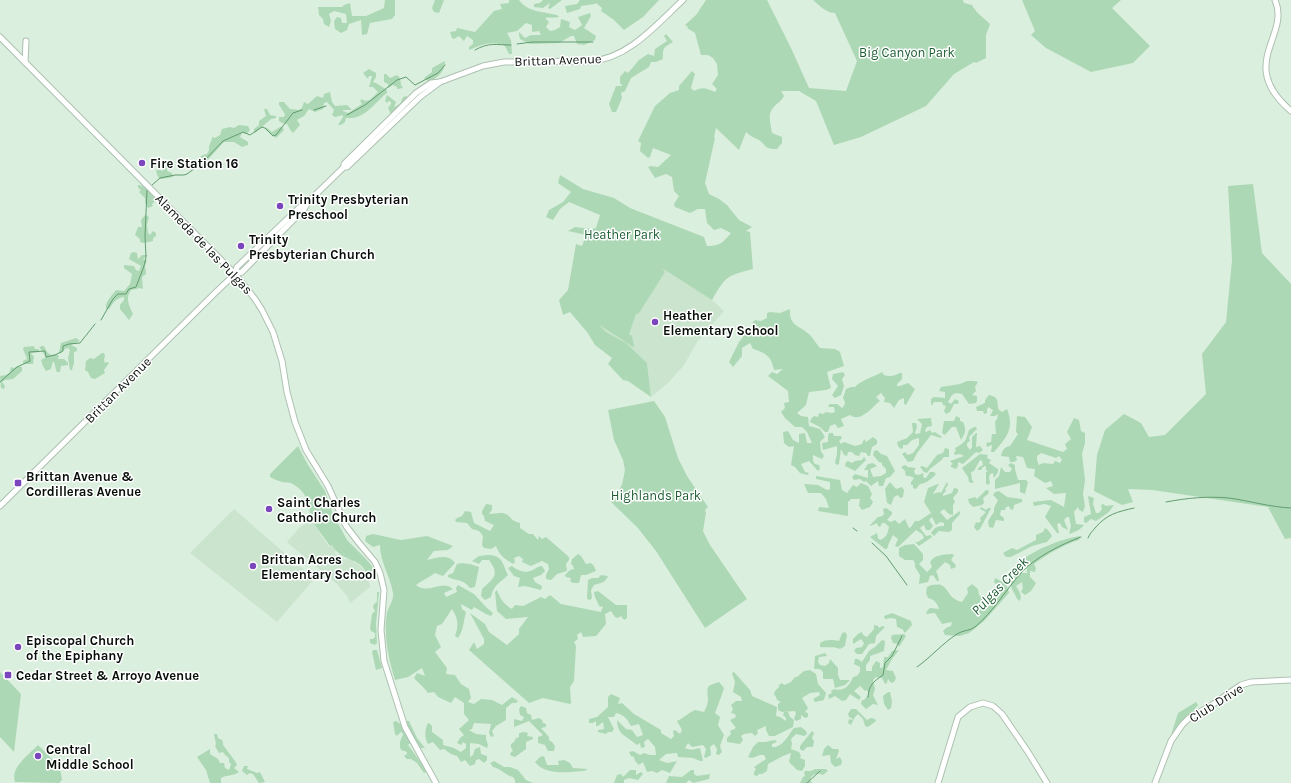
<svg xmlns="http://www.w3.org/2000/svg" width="1291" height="783" font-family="Karla,sans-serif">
	<rect width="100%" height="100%" fill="#dbefde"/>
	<!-- built -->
	<g fill="#cae4ce">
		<path d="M639,261L665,269L712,300L724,311L697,342L684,365L668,383L651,397L647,363L626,343L606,332L583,312L592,293L597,262Z"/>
		<path d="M234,509L314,579L277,622L190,553Z"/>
		<path d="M311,520L329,547L332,545L336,551L334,553L346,560L347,558L353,560V562L358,564L367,573L370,587L350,603L347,596L337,584L287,542L299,528Z"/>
	</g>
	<!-- green -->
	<g fill="#add8b5" fill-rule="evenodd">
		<path d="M385,0H395V15L392,19L370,23L367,34L362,35L361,20L349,24L347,30L341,33L335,29L334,21L337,17L341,18L342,23H347L346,14L334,11L329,14L331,21L329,27L324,24L323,19L319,15L318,7H342L344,5L350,3L352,16H366L384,8Z"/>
		<path d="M435,0H444L439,13L434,12L432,8Z"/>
		<path d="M509,0H519C527,12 544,12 557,15L559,17C554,18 550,17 545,18L549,22L546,27L550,31L555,30L560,27L561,19L570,22L569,27L575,30L582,25L578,17L590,13L591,16L584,28L596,36L595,40L584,45L577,44L574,36H571L559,43L530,44L520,39L519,35V32L525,38L531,35H541L539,31L532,32V25L526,23L517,31L507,33L511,40L512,54H509L505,46C492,40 481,45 469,50V47L473,44V40L467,36L464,41L459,36L454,39L452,38L450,32L456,31L457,28L475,32L494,11L502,9L500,4L509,3Z"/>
		<path d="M543,0H562L550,9L548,8L550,3L543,8L534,7V4L540,3Z"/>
		<path d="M580,0H659L643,17L624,30L614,20L601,11L602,8L596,3L595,4L581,6L580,9L567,13L565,6L577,4Z"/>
		<path d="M706,0H767L791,48L809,88L846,91L857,61L835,13C826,13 819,5 813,0H963L964,3L972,5C976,13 983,17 990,24L986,35V58L976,63L974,62L954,74L926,106L861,137L834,145L816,101L799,91H781L784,96C781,102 777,103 773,108C767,114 771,126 772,133L782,137V143L777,149C762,149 767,144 757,139C753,137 750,136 746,132L739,150L716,128L714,137L715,138L705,183L709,194L719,199L727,205L739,220L752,227L746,231L750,232L753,269C726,276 726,276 712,300L662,268L665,272L639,313L636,314L629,334L632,336L634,346L633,347L598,324L606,332L626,343L647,363L651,397L628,381L623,380L608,364L612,358L595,345L587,332L570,312L563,315L559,300L568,290L576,244L582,246L586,235L568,231L575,227L592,229L596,228L600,215L569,202L560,209L553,220L546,217L549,210L563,202L571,192L558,183L560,175L583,189L614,198L630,208L704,237L707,246C721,246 723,242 731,233L721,228L714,230L707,223L705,209H698L690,213L675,207L674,204L679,196L674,191L672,177L666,174L655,178L648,167L651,166L658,167L671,155L653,148L650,157L648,158L640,151L641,143L638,141L655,106L670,93L679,90V86L692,71L695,74L691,88L694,91C703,86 707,89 715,92L717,89L712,84L718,75L717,64L713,58L708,55H701L695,33L687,28L688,27L685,25L696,15Z"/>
		<path d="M1022,0H1121L1112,8L1150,46L1133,63L1091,72L1046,48L1031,35L1035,31Z"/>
		<path d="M666,34L673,42C663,48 663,47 663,59L656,62H651L649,67L631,78L625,91L621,93L622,98L616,112H612L609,104L616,86H622V85L620,83V77L625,71L628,73L639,60L648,54L654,56L655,49L667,41L664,36Z"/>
		<path d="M445,61C445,72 438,77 429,82L424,78L432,72V68Z"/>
		<path d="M369,69L376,73V77L373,82L376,83L387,90V93C374,103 365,120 346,118L345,122L341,125H338L343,117V115L335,117L332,115L334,110L327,102L324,103L323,109L315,112L309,109L304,116L297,120L300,125L293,133L291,131L287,124L282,123L279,121V117H284L285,114L279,105V102H284L290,109L299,110L302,108L304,102L308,104L317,96L323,98L324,94L330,92L332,102L335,106L347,105L351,109V110H343V111L348,113L362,104L360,101L362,99L365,101L370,100L378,92L373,87H369L372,76H369L368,79L363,73Z"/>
		<path d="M384,74H386L390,78L397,75L400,78L401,85L403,88L397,89V87L393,85L388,88V84L384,82Z"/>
		<path d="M387,95L396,102L394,107L400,104L403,97L406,96L408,98L391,114L388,108L391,104V102L389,101L387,103L385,101Z"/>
		<path d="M264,109H267L270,115L276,116V118L271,119L255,133L254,132V129L259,125V121L266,116Z"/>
		<path d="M239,125L248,126L250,130L247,134L242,133L240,137L248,142V145L242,147L234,142H224L202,166L198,168L196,166L203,160L200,157L203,155L207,154L209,150C208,145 212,142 212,137L215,138L220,135L222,129L230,127L234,128Z"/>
		<path d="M266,127L272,132L280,127H282L284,130L276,138L265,129Z"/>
		<path d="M166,163L168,164L167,171L172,173L173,177L161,179L158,177L156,171L158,169L163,171L162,166Z"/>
		<path d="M1253,184L1262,253L1291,284V538L1285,539L1268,507L1152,490L1128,489L1133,502L1122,505L1094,491L1097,455L1105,430L1124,414L1141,423L1149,437L1165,435L1206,394L1202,354L1226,322L1232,260L1228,186Z"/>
		<path d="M138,185H140L144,187H146L157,197V200L152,204L153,206L148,208L145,202V198L139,192L141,190L138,188Z"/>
		<path d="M145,215L149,217L147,224L148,233L150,235L153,231L156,233V236L153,238V241L143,243L140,242V239L135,235L138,227H142L141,220Z"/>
		<path d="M134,252L137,253L138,259L142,255H148L143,259L147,261L145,265L146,274L142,277L143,289L140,288L131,290C125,298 129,306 133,314L129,320L120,309V305L124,300V297C116,298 113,303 109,309H106C105,301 112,296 116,290L124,291L130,284L132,274L124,268V265L134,266L136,270L139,271L141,266L129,259L131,253Z"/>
		<path d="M790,309C789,327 800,325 810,335C814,339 816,344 820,348L835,349L840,352L844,366L827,372L831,388L826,390L809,392L806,405L797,413L801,416L808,417L809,426L820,429L825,437L820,442L821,451L824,456L822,459L813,455V461L815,464L819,465L820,469L818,471L809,461L801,464L805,472L809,473L808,475L800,473L795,467L791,465L794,446L789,447L784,443L783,432L788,431L793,440L799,443V434L805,433L807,443H812L807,432L802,427H795L785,418L781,412L785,408L784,403L789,402L788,391L768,376L772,372L777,374L783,369L774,370C771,356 766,353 753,349L750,343L742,348V356L733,367L729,362L739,342L749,329L759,333V327L752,323L755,320L761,321L767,318V313L770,312L780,313Z"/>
		<path d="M76,338L80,341L71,345L77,348V351L74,352V363L72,370H70L68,358L70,350L68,348L65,349L60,354L59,352L61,343Z"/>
		<path d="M34,346L35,349H38L40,352L32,353L31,354L34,356L33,364H24L23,363V361L27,359L23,349L24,347Z"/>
		<path d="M42,346H44L47,352L51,355L56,354L58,355L59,357L57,359H64L68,363V365L61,366L60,372H57C55,369 56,365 53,361L51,369L46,371L43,366L41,360L46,357L39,347Z"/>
		<path d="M102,353H104L105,356L104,360L105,363L107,362L109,363L104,370L105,373L95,379L91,378L88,372L85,370L86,361L90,358L94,359Z"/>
		<path d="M18,366L22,367V371L13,379L5,380L2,382L5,386L4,389L1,388L0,376L6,375L10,372L11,367L14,368Z"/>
		<path d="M843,372L845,375L842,379L844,386L841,395L835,398L832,395L838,386L832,379L833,374Z"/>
		<path d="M882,372L884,375C890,377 894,376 900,373H902V379L897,384V386H900L908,383L915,389L906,405L904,404V398L899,400L894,408L890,403L884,402L885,398L881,393L876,397L880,401C872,407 861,423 850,415L841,419L844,426L838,428L835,424L830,426L828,432H825L820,427L810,422L811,419L814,416L818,417L819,413L823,414L826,412L832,413L835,412L834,407H829L828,406L830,404H837L842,408L844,406L845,402L843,398L846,389L851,387H855C861,380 874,377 882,372Z"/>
		<path d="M967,381H974L978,382L975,387L976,391L972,395L977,396V401L976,403L969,404L962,394C952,392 953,394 948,402L951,404L955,399L959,401L958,404H954L950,412L946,414L944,411L946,406L943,405L942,402H934L932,405H931V399L934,397L945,398V392L939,391L941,387L960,384Z"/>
		<path d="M989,395C1001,398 996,402 999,410L1002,412L1007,409C1015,429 1006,438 994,452H991L992,445L987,447L986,443L991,442L992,434H996L995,422L997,419L998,414L995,416H990L993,410L988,407L987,410V413L984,414L983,411H977L976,407L985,403V400Z"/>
		<path d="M654,401L665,417L678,458L687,476L708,507L705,510L706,513L703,531L710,545L747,599L705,628L656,551L637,527L611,502L622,485L625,470L623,460L614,440L608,410Z"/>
		<path d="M956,416L960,418V421L963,422C967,430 965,434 961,440L956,427H952L945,435L942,433L944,421H954Z"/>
		<path d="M1017,416L1025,417L1032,427L1027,440L1063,452L1067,449L1065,444L1071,439L1067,432L1074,418L1079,420L1081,431L1085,433V443L1082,454L1085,480L1083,494L1085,506L1083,512L1079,510L1078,507L1074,512L1076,524L1084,525C1080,530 1075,532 1069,534L1071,526L1069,517H1067L1064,520L1068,530L1062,527L1060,523L1057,524L1059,533H1057L1045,517L1051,506L1045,504L1034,506L1033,502L1051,500L1064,507L1066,493L1054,494L1046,488L1053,486L1051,481L1045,483L1034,476L1035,469L1027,468L1023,457L1016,456L1017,460L1014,462H1010L1009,457L1001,456C1002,451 1004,447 1010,446L1018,434L1016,432ZM1041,453L1056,458L1059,456L1062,460L1060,463L1055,461L1053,464L1043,463L1039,465L1037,460V456Z"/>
		<path d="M931,418L932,426L927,427L925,430L926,432L930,430L932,433L935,432L942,437L941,438L931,435L917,453L913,461L908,462L902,454L905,452L908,455L913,453L919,445V438L912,440L907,445H903V448L901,449L898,446L897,442L907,438L913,432L912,423H916L917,427L915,433L917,434L920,433L922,424L917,419Z"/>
		<path d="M974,427H976L977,429L969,437L970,441L967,443V446L970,450L972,447V437L976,433H977L976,447L980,446L983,450L979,453L976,452L963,464L958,462V466L956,469L951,467V465L953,464L950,461L964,456L960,454L955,455L954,453L956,450L955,448C966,442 965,442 969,430Z"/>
		<path d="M829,433H833L834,436H841L842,438L839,441L841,444L844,442L855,446L862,444L864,439L866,442L873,437L877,440V444L872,447L870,456H868L866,453L861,452L859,456L855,455L852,452H848L847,456L844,455L841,449L839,464L837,465L835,463L837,454V446L823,450L822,443L828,442V436Z"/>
		<path d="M298,446L308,465L325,491L333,514L347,540L365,558L371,565L376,574L370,579C367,574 364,567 359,564C347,556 341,559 332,545L330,546L309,517C312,504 304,489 291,483C288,482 285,483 282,482C278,481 274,479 270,477V474Z"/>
		<path d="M945,448L949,449V457H944C939,464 931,466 927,473L924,472L920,467L922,466L927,468L937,455L943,453Z"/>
		<path d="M877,450L881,454L887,456L895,471L890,477L886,478L883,486H879L878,481L871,486L866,481L864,482L860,479L854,480L852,477L855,474L868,478V470H864L868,464L873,463L877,466L870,469L873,477L881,476L886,473V469L882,465V463L879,462L873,455L874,451Z"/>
		<path d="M980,454L988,455L987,458L991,460L989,463L998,469V472L994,478L993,473L990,474L989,478L990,483L988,485L986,483V472L988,471L986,470V466L983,467L981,470H978V468L983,465L982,461L980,460L974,471L971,472L972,480L974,482L972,483L969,482L968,477L962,468Z"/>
		<path d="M864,457L866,460L855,471L845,466L846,462L848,461L852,463L855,461L862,460Z"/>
		<path d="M1011,463L1015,465V469L1018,480H1026L1028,482L1025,494L1020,492V483L995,489V480L999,476L1001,467L1005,472H1010L1012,469L1008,465Z"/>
		<path d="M905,465L908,467L916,468L914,471L915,474L918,475L924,473L923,475L924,478H926L930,472H934L936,474C933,478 925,484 920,484L916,489L913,488V485H911V482L914,478L910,476H906L905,471L901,467Z"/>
		<path d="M816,476L840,480L842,490L847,493L853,485L857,487L861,483L868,486L872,494L870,498L873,502L870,507L862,510L859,506L860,499H851L848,502V516L818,511L819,507L829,508L826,499L821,493H808L804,484L818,485L827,490L830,489V482L816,479Z"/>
		<path d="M890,482L896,489L902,487L904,490L903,497L900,498L898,495L894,497L891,505L887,503L885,489Z"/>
		<path d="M947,482L948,485L945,489L946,491L943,494V496L952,493L954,488L958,489V492L953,498L955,502L953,505V515L949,514L944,509L940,512L947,520L960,511V514L952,523V530L949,532L939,531L934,536L931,533C935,527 937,526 944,526V523L940,522L936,525L932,517L929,520L933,526L930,530H926L924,525L920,528L926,536L931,535L932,537L919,546L915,542H918L924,538L922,534L916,530L898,547L895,546L898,539L893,535L889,543L887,549H885L870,537L877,533L878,538L880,540C886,538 888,533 889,527L885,523H882L880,527L878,526L877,523L871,526L870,525L878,517L882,516L884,514L883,509L886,508L892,512V514L887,520L891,522L895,520L899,524L905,519L909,528L911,527L915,521H919L931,513L924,502L928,488L938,484H939L933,494L939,492L941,493Z"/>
		<path d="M986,490H988L989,492L988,494L983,498L984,503L982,505L973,507L969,503L968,499L975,497L977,499Z"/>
		<path d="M999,491L1007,497L1022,499V502L1014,505L1013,510L1010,509L1009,506L1006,507L1005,510H1001L1000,515L1004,518V521L996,520L993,528L989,527L988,521L994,512V508L998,500L993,495L995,492Z"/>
		<path d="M1088,496L1094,498L1093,504L1096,513H1099L1102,509L1101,505L1103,504L1106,506L1114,505L1109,512L1096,521L1091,519L1086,523L1084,522V517L1091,514Z"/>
		<path d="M486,504L492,505V510L489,514C494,514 502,512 506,514C513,518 509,520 520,523V528L529,534H533L538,540L539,536L542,539L546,537L569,557V560L566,564L567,571L557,574L551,580L546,579V575L549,569L548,564L542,561L531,566L522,562L523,559L519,556L514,558L515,562L513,564C505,559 499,555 496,546L491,549L484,548L482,545L483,536L479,531L472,529L467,523L456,522L455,520L457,518L462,516L465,511L471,512L474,523L490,531L494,525L485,521L484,516L482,514V511Z"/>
		<path d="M981,507L986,510L988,508H991L980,529L977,531L974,527L976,522L978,523L981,521L980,518L986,512L980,509Z"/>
		<path d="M1045,528L1048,530L1052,536L1047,542L1032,546L1011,557H1006L1003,553L1012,548L1017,550L1036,540V535L1043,532Z"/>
		<path d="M373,534L401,540L427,536L453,546L448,550L434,551L427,560C437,558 448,553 455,563L443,576L435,573C429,578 422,580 416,585C418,586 420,588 422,588C432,591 444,580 453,589L444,593L446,597L457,592L456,588L458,585L474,594L487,608L493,613L491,616L486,614L474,607L472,610L461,604L462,609L466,612C463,623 464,629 458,638L455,636C459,625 458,618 452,609L442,624L437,626L435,635L441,647L435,652L447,668L446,674L455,675L461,684L469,689L471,698L468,702L474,704L481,699L492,700L502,705L512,697L518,701L516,703H512L506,708V720L496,726L492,731L494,736L491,737L489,733L491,724L474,723L472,729L469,730L476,734L486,735V739L488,745L487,748L479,744L470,743V757L473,755L475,749L480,747L481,754L487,756V760L484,763L479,759L476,760L475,764L470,766L465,760L461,762L457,756L451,754L444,749L440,750L433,742L428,744C424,738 425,729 428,723L430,724L432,726V732L443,740V745L454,748L461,752L466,748V744L463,742L461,745L457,743L460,738L464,735L459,729L469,720L464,714V703L455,697L451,703L438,697L434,692L428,693C424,687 419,684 414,678L417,673L425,676L422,668L408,677L395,680C389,660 383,635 387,613C389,606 394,600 393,593C390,575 380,563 380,545L373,547L365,541L366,536Z"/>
		<path d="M1080,536L1079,540C1062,545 1048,554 1034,564L1036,568L1035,572L1030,571V577L1036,583L1031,591L1025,595L1021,592L1023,588L1022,582L1016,586L1020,593L1021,598L1019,601C1016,598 1016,596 1014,593C1006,580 1013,572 1027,573V570L1023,566L1020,561C1037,549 1060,539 1080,536Z"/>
		<path d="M914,544L923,554V560L919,564L927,572L932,567L930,562C935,554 944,555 952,554L954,555L951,560L955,564L956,567L951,569L950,565L945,562L936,571L938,576L939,581H937L933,575L930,576L928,582L919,584L920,575L915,567V563L913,560H905L899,556V548L905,545Z"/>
		<path d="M578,554L581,556L586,564L591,563L594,566L596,571L586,575H581L579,583H573L570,581L571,578L566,577L565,575L570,570L574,569L573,566L571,564L572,559Z"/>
		<path d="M487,555C503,555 502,563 508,575C499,584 494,584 491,597L485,600L481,596L482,589C494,578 500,575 489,560H482L479,564L472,561L479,556Z"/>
		<path d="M462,563L470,564L479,567L475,587L470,588C462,578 458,582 448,577V575L453,573L457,564Z"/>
		<path d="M512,566C517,570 523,573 530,571C535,570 537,566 542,566L545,571L541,575L533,578L535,582L542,586L541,590L525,586L518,587L520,578L514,576L508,568Z"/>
		<path d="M601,575L608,576C605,583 601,583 594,585L591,590L592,598L590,600L587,599L588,580L592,578H598Z"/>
		<path d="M995,578C1004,582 1007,583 1009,593L984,621L969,633L960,636L945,635L943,631L946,628L951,626L952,622L942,624L935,613L926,614L927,611L930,608L939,609C938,604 934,599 928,598L926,593L927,587L931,585C934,585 938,584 941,585C949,588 948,599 962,602L968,593L967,588L972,584L978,589L979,595L984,598C989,594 991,591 998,591V587L994,582Z"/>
		<path d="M497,590C500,599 504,604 512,609L515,605L523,606L541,597L545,599L550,595L561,604L601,612L603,606L600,607L598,604C597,600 594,597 594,592L598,591L616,605H627V618L624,620L621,616L618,618L615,617L611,611L605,614L606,624L596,636L583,637L581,632L577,635L578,639L574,642L576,646L574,681L570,687L571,703L570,704L543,698L529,703L469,650L474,642L477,649L484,644V639L470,613L485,624L489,632L507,645L519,634V629L528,617L506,619L497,611L495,592Z"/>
		<path d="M377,592H379L376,624L377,643L375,645L370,643V639H373L375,637V633L371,631L370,628L372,614L375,611L373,607L374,604L377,602Z"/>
		<path d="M892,613L911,621L912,625L905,633L902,629L897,627L896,619L891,618L885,619L884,616Z"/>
		<path d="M874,625L878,626L879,628L882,626L885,627L876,636L875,643L869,644L862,654H857L854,651L856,648L862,647L864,643L861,639L853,644V639L858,634L862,632L863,635L867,637L874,629Z"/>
		<path d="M845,632L847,635L845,646L840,649C832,646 828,648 820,647V643C827,639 832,640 839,641L842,633Z"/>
		<path d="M904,634L906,636L899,647L898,644L893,643L891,638L892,635Z"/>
		<path d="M882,640L885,641L884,651L870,656V660L866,665V671H872V667L876,661L880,663V668L883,667L884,657H888L892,651L899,650L892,659L886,670L893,671L896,678L894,682L891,683L888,679L887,683L885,684L882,678L876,677L873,680L875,689L873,695L878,705L873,704L866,709L861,704L862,700H864L869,694L867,690L865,691L860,686L854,691L861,697L859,700L850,694L846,700L842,701L835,696L829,699L828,695L832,693L831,691L834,689C843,692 850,686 853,677L857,676L860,672V667L854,664L855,659H858L862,662L869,651L875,647Z"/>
		<path d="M373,650H377L382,668L376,670L372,652Z"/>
		<path d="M825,653L827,656L819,657L818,662L820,665L825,666L829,663L830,659L838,668V675L840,680H850L845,685L835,688L833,679H823V672L820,669H814L815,656Z"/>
		<path d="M810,670L816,674L818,684L826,693L824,700L815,702L813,699L820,695L819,692L810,693L802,698L808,708L805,712L808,713V717L805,718L801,715V719L796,721L794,719L796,713L795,711L782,712L778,710V704L781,702L777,700L776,697L774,694L775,691L779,687V685L782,683L784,685L791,682L795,677H797L804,671Z"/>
		<path d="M0,672L21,694L14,752L0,737Z"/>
		<path d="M734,672L750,690L752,696L777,707L776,716L780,717L786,721V718L783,715L784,712H788L790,717L794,720L793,727L775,736H769L766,730V726L757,730L758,733L755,736L752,733L744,734L741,736L743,740L740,744L727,742V738L731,734L730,731L736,728L730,720L736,717L735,714L731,713L733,709L731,705L736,701H742L741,697L733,692L735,682L732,673Z"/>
		<path d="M719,682L724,688C722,695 718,705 715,713L720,717L718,725L724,735L720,746L722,752L719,755L716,754L717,749L714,744L710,747L711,755L706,758L704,757L706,749L703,745L692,747L688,743L685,748C692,751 694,749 700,748L703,761H700L693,758L678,757L677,753L666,754L659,760L667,763L677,761L670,773L662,770L657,773L652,771L647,772L643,762L639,765L635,761L634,757L631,756L629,752L633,751L640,755L644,753L650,755H656L655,747L648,739L644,742L645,747L641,748L640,743L637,745C627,736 617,735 617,720L626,729L632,730L637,737L643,735L639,724L631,726C627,719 625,715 616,713L614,717H608L614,729L612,732H608L606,734L598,732V730L604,729L603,722L598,726H596V721L593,723H589V719L597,717L608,707V697L611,694L620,698L618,704L622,703L634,714L661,730V733L671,739L674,736L673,731L675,730L680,734L682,730L677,721C684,718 688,713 695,710L704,712C706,708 708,704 708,699C707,686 706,686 719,682Z"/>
		<path d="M888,692H890L892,701L891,708L888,710L884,704L883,696Z"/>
		<path d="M1196,702L1198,705C1190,716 1180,723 1171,735L1178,713Z"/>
		<path d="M521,706L526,708L527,713L531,715L532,720L539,718L542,720L543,723L546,724V727L541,728L549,737V740L552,742L555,746L554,751H548L545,745L538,743V737L543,735L529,721L514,727V719L522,721L524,717L520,715L519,709Z"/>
		<path d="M851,709H856L867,720L871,718L875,719L876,721L868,727L865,726L863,719L858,714L855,717L851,725L848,723L849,719L852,720L853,719L849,717L848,714Z"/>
		<path d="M396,721L402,725L405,723L406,721H409L417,738L425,748H421L413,740L408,745C414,753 421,762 426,771V772L424,773L417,763L411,759H407L404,756L407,754V752L401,750L400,747V742L403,734L401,732L397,736L395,734L393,722Z"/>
		<path d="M801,727L806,731L807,734L804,736L796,734L791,739L792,744L791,749L799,752L801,756L800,758L805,760V766L802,771L797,770L789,762L791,753L783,756L768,764L767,771L762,774H759L757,776L754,775V772L756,769L754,767L766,759L764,755H760L752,758L748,757L753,747L758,742H765L775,740L777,742L772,744V747C783,748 788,735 794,728Z"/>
		<path d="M812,731L814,733L812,738L814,741L813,747H807L803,751L800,749V746Z"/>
		<path d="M524,732L528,733L527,736L533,737V739L526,742V749L515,757L510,755L511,752L513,751L511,747V744L514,742L516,738L519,737V733Z"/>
		<path d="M214,734H217L218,738L222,740L223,742V745L235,761L237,765L234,768L239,772C234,776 226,775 221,778V783H210L206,770L197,757L210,749V754L218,759L220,763H224L225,768L229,770L231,764L229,762V758L225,755L223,752L219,753L215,746L216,744Z"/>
		<path d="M38,745L60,767L62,780L59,783L15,782C10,767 29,755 38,745Z"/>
		<path d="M828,745L833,749H838L839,751L836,759L840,757L842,761L841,765L835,767L831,763L830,755L822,756L824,749Z"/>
		<path d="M544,756L547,765H559L558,761L564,760L570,763L573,768L588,769L584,771C568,772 546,776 535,762L540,757Z"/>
		<path d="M494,761L504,767H510L518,770L526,780L533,783H515V780L513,777C504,775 502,769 493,767L490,763Z"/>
		<path d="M244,766H248L247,769L257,773L260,772L265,782L259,783L253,774L250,773L247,775L242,771Z"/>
		<path d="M815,769H826L828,771L823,775C818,773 815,773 811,777L810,781L813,783H800L803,777L805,776L804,773L805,771H811Z"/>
		<path d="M630,770H636V775L641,772L643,774L638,780L629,778L624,780V783H614L617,775L621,774L623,777Z"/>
		<path d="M691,770H694V774L697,776L710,774L709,779L693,783L689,780L686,783H666L669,776L682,777Z"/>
	</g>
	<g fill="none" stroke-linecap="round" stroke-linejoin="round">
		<!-- stream -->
		<g stroke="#619d6f" stroke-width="1">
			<path d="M517,44L532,42H593"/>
			<path d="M475,50C489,42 496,45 511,45"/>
			<path d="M314,110L326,106"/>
			<path d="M347,115L365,105L397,80L406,77L415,85L438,73L445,65"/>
			<path d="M152,185L160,178L175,175H184L187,174L202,163L223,141L241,133L243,132L250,135L262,127L265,128L273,136L276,135L293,113L302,110"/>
			<path d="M101,320L113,299L118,294H126L129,289L136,287L144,266L146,257L145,236L147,190"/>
			<path d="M0,382L17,367L30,361L29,352L45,351L46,357L55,355L63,351V346L69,344L80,343L95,324"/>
			<path d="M1166,502C1187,498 1208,496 1229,498C1250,501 1270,507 1291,508"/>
			<path d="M853,528L857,531"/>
			<path d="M1088,538C1090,533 1092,532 1095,528C1107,514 1117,512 1134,508"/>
			<path d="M872,543L886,556L907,585"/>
			<path d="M917,667C931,657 943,643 957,634C963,630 970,631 975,627C993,612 1005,591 1021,573C1034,558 1062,544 1081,537"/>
			<path d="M868,697C869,685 873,682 883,675L885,663L892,656L902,636"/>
			<path d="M807,783L820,771"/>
		</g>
		<defs>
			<g id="secondary">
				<path d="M1275,0C1291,36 1236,64 1291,111"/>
				<path d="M0,37L235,274L255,299L262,310L273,332L282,361L287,392L295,422L306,450L328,486L346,526L359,543L375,562L380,573L384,590L381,630L384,661L405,727L436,783"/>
				<path d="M25,62L26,41"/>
				<path d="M344,167V164L416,93L431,83L440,82L483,66L504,62L591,61C628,59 657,24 683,0"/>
				<path d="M235,274L237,267L301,206L309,201"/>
				<path d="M0,506L215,293L235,274L242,272L304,209L309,201L344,167H347L420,97L440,82"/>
				<path d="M938,783L958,717L970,707L983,703L993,706L1002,714L1028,752L1047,783"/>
				<path d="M1155,783L1171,741L1182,725L1189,718L1212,705L1241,685L1251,682L1291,680"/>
			</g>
		</defs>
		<!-- secondary casing -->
		<use href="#secondary" stroke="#aec1b2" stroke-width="7"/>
		<!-- secondary -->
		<use href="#secondary" stroke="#fff" stroke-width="5"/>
	</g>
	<!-- markers -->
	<g fill="#7a45bd" stroke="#fff" stroke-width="1.5">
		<circle cx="142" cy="163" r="4"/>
		<circle cx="280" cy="206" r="4"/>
		<circle cx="241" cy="246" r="4"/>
		<circle cx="655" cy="322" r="4"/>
		<rect x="14" y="479" width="8" height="8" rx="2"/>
		<circle cx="269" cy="509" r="4"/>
		<circle cx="253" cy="566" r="4"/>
		<circle cx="18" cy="647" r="4"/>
		<rect x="4" y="671" width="8" height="8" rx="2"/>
		<circle cx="38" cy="756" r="4"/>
	</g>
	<g text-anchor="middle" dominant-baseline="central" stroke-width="3" stroke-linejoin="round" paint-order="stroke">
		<!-- park labels -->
		<g font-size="13" fill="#1c5d31" stroke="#fff">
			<text x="907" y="52">Big Canyon Park</text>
			<text x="622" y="234">Heather Park</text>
			<text x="656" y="495">Highlands Park</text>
		</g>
		<!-- street labels -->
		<g font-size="13" fill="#070e09" stroke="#fff">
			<text transform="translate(558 60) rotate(-2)">Brittan Avenue</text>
			<text transform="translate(204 244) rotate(46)">Alameda de las Pulgas</text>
			<text transform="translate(118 390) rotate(-45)">Brittan Avenue</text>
			<text transform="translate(1216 703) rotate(-32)">Club Drive</text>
		</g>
		<!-- poi labels -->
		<g font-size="13" font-weight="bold" fill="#070e09" stroke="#fff" text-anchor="start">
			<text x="150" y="163">Fire Station 16</text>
			<text x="288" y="199">Trinity Presbyterian<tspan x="288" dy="15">Preschool</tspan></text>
			<text x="249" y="239">Trinity<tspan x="249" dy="15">Presbyterian Church</tspan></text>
			<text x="663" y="315">Heather<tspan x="663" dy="15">Elementary School</tspan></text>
			<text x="26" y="476">Brittan Avenue &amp;<tspan x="26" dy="15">Cordilleras Avenue</tspan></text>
			<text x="277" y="502">Saint Charles<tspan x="277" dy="15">Catholic Church</tspan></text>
			<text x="261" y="559">Brittan Acres<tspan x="261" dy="15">Elementary School</tspan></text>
			<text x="26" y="640">Episcopal Church<tspan x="26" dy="15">of the Epiphany</tspan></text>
			<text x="16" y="675">Cedar Street &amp; Arroyo Avenue</text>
			<text x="46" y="749">Central<tspan x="46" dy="15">Middle School</tspan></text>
		</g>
		<!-- water labels -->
		<g font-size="14" font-style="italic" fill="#195b2f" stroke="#fff">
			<text transform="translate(1000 586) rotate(-46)">Pulgas Creek</text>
		</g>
	</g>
</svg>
